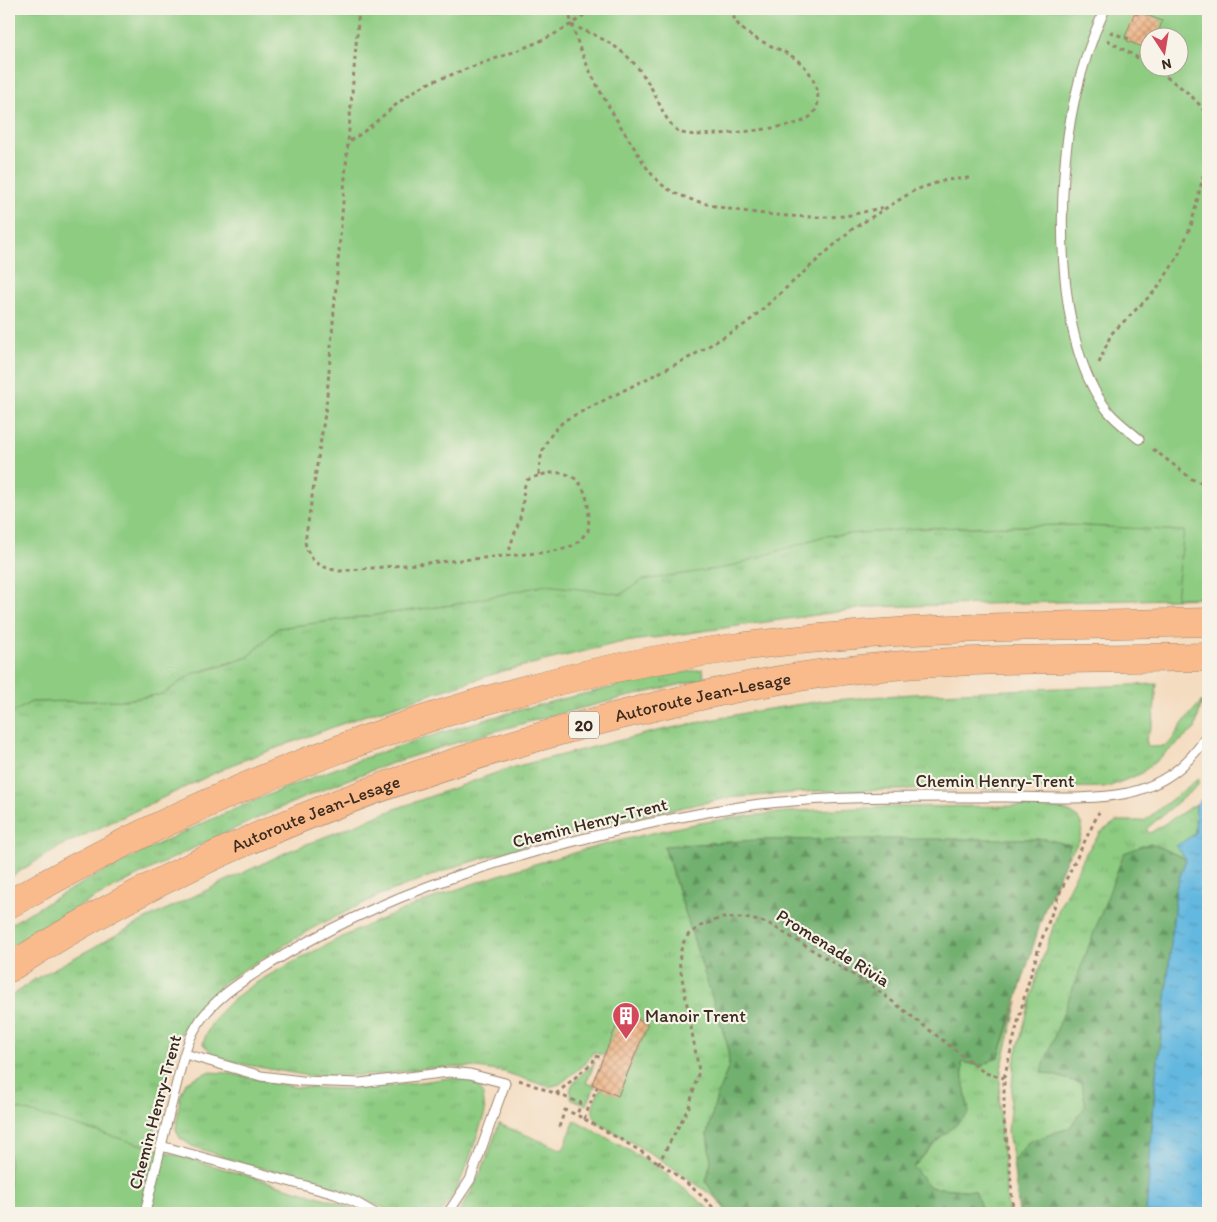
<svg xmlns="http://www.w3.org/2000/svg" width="1217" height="1222" font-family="Itim,sans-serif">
	<defs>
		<pattern id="grass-tufts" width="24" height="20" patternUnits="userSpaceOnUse" patternTransform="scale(1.25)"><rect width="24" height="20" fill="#8ecc82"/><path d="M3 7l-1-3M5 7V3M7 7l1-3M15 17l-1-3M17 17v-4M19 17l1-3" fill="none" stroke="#7baf70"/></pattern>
		<pattern id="forest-firs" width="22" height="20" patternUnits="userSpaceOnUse" patternTransform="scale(1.25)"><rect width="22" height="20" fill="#72b070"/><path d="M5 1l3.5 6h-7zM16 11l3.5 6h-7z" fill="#5f8f5b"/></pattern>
		<pattern id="water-ripples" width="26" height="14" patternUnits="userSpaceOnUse" patternTransform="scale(1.25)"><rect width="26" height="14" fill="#64b8e0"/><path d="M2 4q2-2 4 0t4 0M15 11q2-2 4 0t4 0" fill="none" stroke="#5496b5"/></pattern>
		<pattern id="building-cross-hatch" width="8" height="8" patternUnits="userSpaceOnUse" patternTransform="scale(1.25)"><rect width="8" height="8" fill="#eeb589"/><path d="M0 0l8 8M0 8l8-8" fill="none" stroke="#c2936f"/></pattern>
	</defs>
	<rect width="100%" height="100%" fill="#f7f3e8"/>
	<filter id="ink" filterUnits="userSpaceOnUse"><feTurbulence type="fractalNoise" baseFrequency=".02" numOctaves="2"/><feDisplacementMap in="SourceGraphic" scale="10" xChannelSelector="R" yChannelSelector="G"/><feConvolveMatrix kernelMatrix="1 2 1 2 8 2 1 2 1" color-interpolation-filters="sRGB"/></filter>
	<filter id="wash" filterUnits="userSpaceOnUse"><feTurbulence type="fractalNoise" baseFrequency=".0096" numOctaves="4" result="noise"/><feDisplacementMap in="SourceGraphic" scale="20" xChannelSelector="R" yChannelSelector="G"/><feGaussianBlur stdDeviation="1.12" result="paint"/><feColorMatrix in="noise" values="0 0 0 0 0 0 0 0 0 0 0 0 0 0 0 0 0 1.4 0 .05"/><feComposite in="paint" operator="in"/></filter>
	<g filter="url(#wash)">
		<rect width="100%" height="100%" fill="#f4dcc0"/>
		<!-- grass -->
		<g fill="url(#grass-tufts)" stroke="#647b50">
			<path d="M1175,475L1208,598L872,607L618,643L503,671L363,716L236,763L59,847L9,878V715L31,702L125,700L163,694L192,674L222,666L248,657L278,628L451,605L779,531L1068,525L1108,527Z"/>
			<path d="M703,669L704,679C603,702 500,727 401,760C336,782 274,810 213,839C143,872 75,906 9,947V925C221,797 459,713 703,669Z"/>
			<path d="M1157,684L1153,722L1146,739L1148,747C1173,747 1169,743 1181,726C1187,717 1195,709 1202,701L1195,729L1140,774L1108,787L819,791L727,798L631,818L531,844L457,866L380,895L313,928L225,981L199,1008L175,1042L142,1183L9,1213V998L35,979L146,919L289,851L395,809L510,768L657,731L750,712L821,701L912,694Z"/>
			<path d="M1198,779V785L1146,829L1150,833L1196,804L1195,834L1186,859L1150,843L1042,1072L1081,1083L1086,1106L1069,1128L1028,1142L1013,1162L1008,1132L1014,1063L1038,972L1060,906L1086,853L1101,832L1117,821H1144Z"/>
			<path d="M1022,806C1042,807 1092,805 1080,838C1078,845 1071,852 1067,858L1070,845L1045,839L758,840L664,846L728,1047L729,1066L718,1093L707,1134L711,1161L706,1182L719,1200L657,1157L598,1123C588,1109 594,1102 601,1088L618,1095L648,1024L623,1013L604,1055L593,1052L587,1062L560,1084L549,1087L504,1072L470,1067L427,1068L374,1075L309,1076L247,1065L216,1057L203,1044C214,999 270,975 307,955C395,908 488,876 584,850C637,836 693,822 748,816C839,805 931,807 1022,806Z"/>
			<path d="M1018,1001L1001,1069L999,1103L1008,1213H983L975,1191L930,1187L913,1168L935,1143L969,1113L963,1079L962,1062L982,1066L999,1056Z"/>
			<path d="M595,1063L586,1083L595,1086L587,1105L572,1099C564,1084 585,1072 595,1063Z"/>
			<path d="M208,1072L227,1073L295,1087L343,1089L383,1087L449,1078L466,1079L479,1087L483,1094L485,1113L466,1168L454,1194L440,1213H396L329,1185L245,1164L192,1146L180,1138L176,1129L180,1097L186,1082Z"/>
			<path d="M575,1120L655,1165L714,1213H458C477,1186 488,1156 499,1124L563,1150Z"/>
		</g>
		<!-- forest -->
		<g fill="url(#forest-firs)" stroke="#566d47">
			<path d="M869,839H1045L1070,845L1067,858L1045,908L999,1056L982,1066L962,1062L963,1079L969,1113L935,1143L913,1167L930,1187L975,1191L983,1213H727L706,1182L711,1161L707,1134L718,1093L729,1066L728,1047L664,846L758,840Z"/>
			<path d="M1150,843L1186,859L1176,888L1166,999L1156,1075L1146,1213H1019L1013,1162L1028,1142L1069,1128L1086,1106L1081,1083L1041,1072L1124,853Z"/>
		</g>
		<!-- park -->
		<g fill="#8ecc82" stroke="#647b50" fill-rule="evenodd">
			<path d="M9,9H1208V598H1176L1184,531L1068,525L920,528L824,536L729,567L643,580L621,594L546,585L451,605L278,628L248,657L192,674L163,694L125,700L31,702L9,715ZM1150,38H1180V68H1150Z"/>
			<path d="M9,1106L337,1202L361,1213H9Z"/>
		</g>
		<!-- water -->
		<path fill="url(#water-ripples)" stroke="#50717f" d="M1208,794V1213H1146L1156,1075L1166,999L1176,888L1186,859L1176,846L1195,834L1196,804Z"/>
		<g id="blocks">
			<!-- building -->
			<g fill="url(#building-cross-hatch)">
				<path d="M1139,12L1162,21L1157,38H1150V50L1127,41L1128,39L1125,37L1134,14L1138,15Z"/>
				<path d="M622,1013L648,1024L618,1096L592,1084Z"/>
			</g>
		</g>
	</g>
	<g filter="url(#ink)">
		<use href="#blocks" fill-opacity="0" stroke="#98836f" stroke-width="1"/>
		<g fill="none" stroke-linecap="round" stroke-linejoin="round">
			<defs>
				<g id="lane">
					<path d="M1105,9C1091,39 1081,70 1074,102C1056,184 1053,343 1108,411C1117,422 1129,430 1139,439"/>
					<path d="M185,1054L261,1076L302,1081L360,1083L449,1072L470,1074L505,1083L470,1180L448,1213"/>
					<path d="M161,1146L335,1194L355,1202L374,1213"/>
					<path d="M145,1213C154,1174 164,1134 174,1094C180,1072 184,1047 196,1027C212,999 242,981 268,965C382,893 516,852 647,824C695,814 744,804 793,801C864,796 935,797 1006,797C1046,797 1088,801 1128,793C1163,785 1190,764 1208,734"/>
				</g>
				<g id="highway">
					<path d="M9,904C230,779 479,682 732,648C890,626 1049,626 1208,622"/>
					<path id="s1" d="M9,968C194,849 400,771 613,717C688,698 765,680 842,671C963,657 1087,659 1208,657"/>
				</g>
			</defs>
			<!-- lane casing -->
			<use href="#lane" stroke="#98836f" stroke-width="11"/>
			<!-- highway casing -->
			<use href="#highway" stroke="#98836f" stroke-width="29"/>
			<!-- path -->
			<g stroke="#98836f" stroke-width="3" stroke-dasharray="4 4" stroke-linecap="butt">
				<path d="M359,9L326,407L305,542C309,562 320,567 339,571L549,552L568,548L578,542L588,531C593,485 574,459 527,480C522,490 524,498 522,508C520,525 510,539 509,556"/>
				<path d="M568,9C579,60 607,105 635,149C643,162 652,178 665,187C700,212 801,220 844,216C857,214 871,210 885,207"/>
				<path d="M1143,13L1144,9"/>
				<path d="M571,25C611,41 633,53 654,93C661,106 665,121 678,131C689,141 784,128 801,122C820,114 821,100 814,82C801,47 757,49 737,23C734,19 732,13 730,9"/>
				<path d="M1110,32L1129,39"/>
				<path d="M1107,40L1150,65"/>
				<path d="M1153,68C1172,81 1201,98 1208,120"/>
				<path d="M350,141C376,125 396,101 423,86C434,80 447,77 458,72C503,55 556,41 591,9"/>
				<path d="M1099,363L1111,334L1157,289L1177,258L1191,226L1208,156"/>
				<path d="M1153,449L1192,479L1208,486"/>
				<path d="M539,475C540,449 546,438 565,420L692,356L747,323L851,230L915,190L945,180L969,178"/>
				<path d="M519,1080L581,1103L577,1115"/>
				<path d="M556,1094L593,1062L595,1056L603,1058"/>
				<path d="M584,1119L597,1087"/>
				<path d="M559,1127L565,1110L577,1115C625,1142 682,1171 718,1213"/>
				<path d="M658,1164L689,1107L699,1071L679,961L682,945L688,935L701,926L721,918H745L768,923L875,988L985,1073L1004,1078"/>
				<path d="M1013,1213L1010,1169L1004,1121V1078L1025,994L1040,944L1060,892L1099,812"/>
			</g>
			<!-- lane -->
			<use href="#lane" stroke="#fff" stroke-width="9"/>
			<!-- highway -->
			<use href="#highway" stroke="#fabb8c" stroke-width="28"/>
		</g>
	</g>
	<!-- icons -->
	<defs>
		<symbol id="building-pin" viewBox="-11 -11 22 30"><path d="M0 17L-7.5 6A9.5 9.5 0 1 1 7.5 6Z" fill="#d1495b" stroke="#f7f3e8"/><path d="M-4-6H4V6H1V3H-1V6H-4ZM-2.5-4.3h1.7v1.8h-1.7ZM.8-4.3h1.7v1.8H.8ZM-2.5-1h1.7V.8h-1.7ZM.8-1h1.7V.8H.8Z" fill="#fff"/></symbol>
	</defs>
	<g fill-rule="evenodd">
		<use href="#building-pin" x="610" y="1000" width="32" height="43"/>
	</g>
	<g text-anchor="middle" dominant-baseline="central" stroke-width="4.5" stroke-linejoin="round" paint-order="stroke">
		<!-- shield labels -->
		<rect fill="#f7f3e8" stroke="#73665b" stroke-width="1" x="569" y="711.5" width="30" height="27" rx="4"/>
		<g font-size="16" font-weight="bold" fill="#3b2a1e">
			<text x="584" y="725">20</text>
		</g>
		<!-- street labels -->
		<g font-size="18" fill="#3b2a1e" stroke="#f7f3e8">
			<text stroke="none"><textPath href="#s1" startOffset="749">Autoroute Jean-Lesage</textPath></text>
			<text x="995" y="781">Chemin Henry-Trent</text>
			<text stroke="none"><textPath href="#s1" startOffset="344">Autoroute Jean-Lesage</textPath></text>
			<text transform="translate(590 823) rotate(-14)">Chemin Henry-Trent</text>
			<text transform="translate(833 948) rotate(32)">Promenade Rivia</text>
			<text transform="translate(155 1112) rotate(-75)">Chemin Henry-Trent</text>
		</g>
		<!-- poi labels -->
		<g font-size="18" fill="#3b2a1e" stroke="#f7f3e8" text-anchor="start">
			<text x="645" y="1016">Manoir Trent</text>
		</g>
	</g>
	<!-- margin -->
	<rect width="1217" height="1222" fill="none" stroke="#f7f3e8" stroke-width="30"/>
	<!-- north arrow -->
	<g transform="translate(1164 52) rotate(168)"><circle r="24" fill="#f7f3e8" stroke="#aca397"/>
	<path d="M0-4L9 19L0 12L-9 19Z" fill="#d1495b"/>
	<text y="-8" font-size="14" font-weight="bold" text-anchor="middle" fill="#3b2a1e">N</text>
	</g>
</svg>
